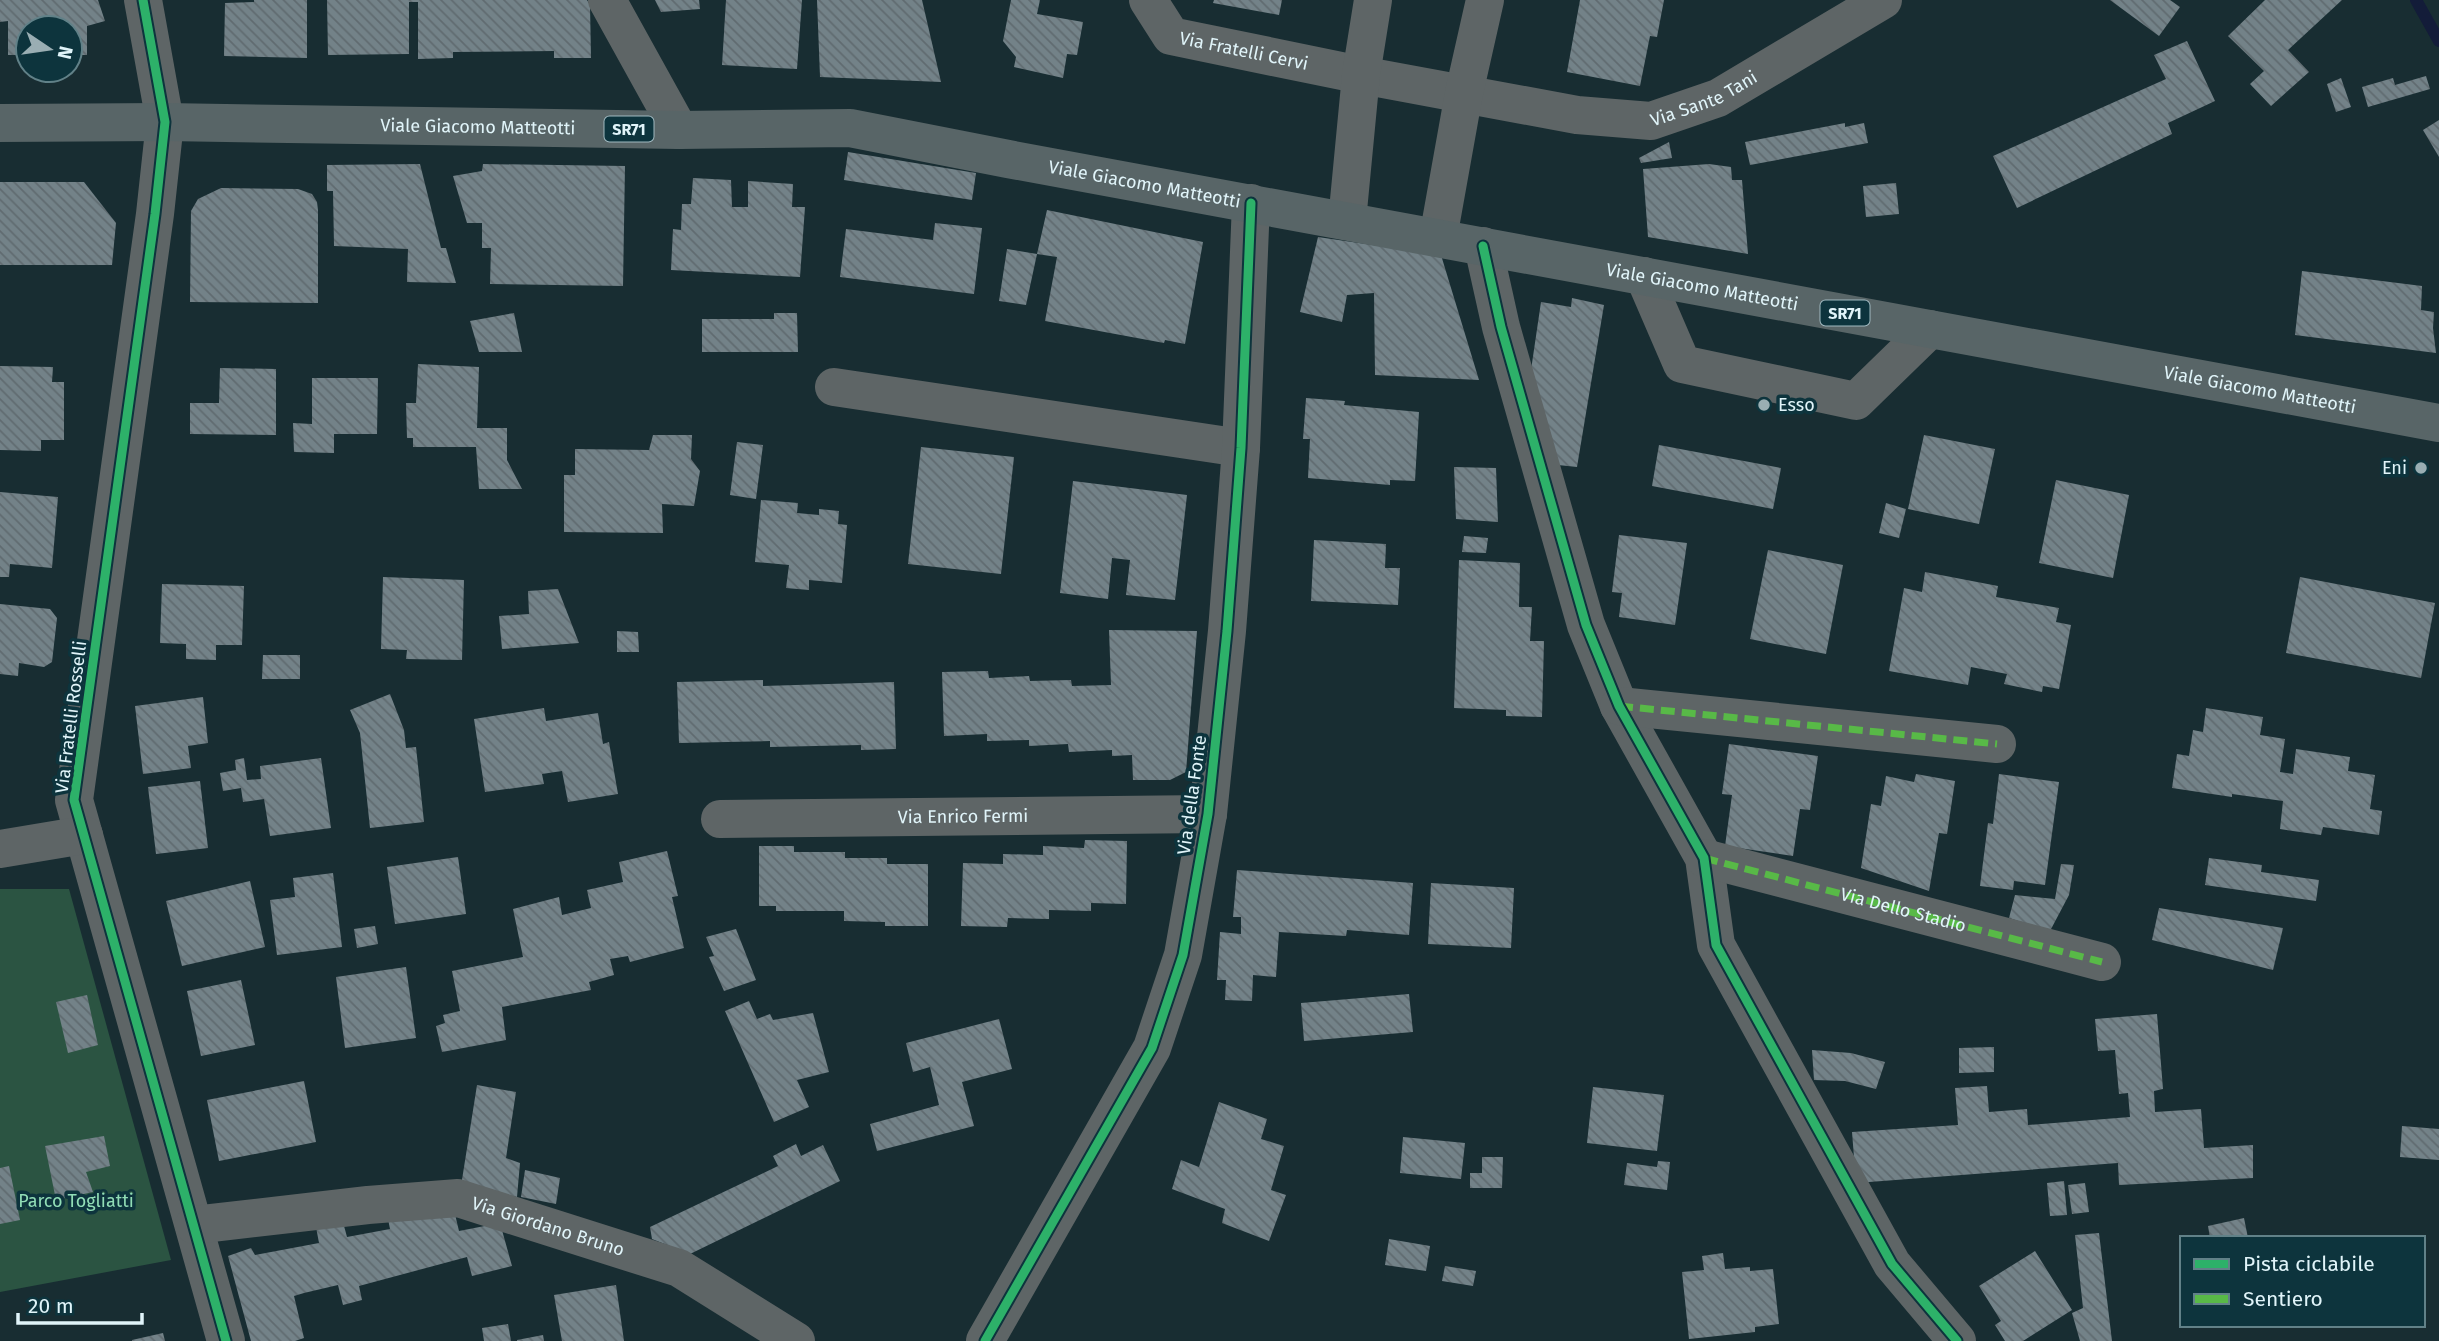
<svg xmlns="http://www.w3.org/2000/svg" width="2439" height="1341" font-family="'Fira Sans',sans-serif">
	<defs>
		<pattern id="building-back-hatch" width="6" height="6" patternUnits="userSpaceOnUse" patternTransform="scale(1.75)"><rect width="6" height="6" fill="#738288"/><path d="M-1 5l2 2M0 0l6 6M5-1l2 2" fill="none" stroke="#606b70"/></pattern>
	</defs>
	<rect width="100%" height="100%" fill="#182d32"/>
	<!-- park -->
	<path fill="#2b5442" d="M0,889H69L171,1260L0,1292Z"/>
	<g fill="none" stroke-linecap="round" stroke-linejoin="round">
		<!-- stream -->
		<path stroke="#131c39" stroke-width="12" d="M2416,0L2439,41"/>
	</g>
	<!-- building -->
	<g fill="url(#building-back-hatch)">
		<path d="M0,0H98L105,21L87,26V55H70V28H28V55H8V21L0,22Z"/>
		<path d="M254,0H307V58L224,56L225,3L254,2Z"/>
		<path d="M327,0H587L590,5L591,58H554V51L453,52V58L418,59V2H409V54L328,55Z"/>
		<path d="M655,0H699L700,9L661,12Z"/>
		<path d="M726,0H802L797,69L722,65Z"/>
		<path d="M817,0H922L941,82L820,77Z"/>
		<path d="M1011,0H1040L1037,14L1083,22L1077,55L1067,54L1063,78L1014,67L1016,57L1003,41Z"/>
		<path d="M1214,0H1282L1279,15L1213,3Z"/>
		<path d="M1580,0H1664L1657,37L1650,36L1640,86L1567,72Z"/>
		<path d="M2110,0H2170L2180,7L2159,36Z"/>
		<path d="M2265,0H2342L2288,50L2309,72L2271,106L2250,84L2264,71L2228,36Z"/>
		<path d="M2187,41L2215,101L2168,123L2172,134L2017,208L1993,156L2166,79L2154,55Z"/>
		<path d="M2426,76L2430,89L2368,107L2362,87L2393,78L2395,85Z"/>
		<path d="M2341,78L2351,107L2336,112L2327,84Z"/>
		<path d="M2439,120V157L2423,130Z"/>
		<path d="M1845,123V127L1864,123L1868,143L1750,165L1745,142Z"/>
		<path d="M1669,142L1672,158L1641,163L1639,158Z"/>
		<path d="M848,152L976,173L972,200L844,180Z"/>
		<path d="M420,164L441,248H446L456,283L407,282L408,249L334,246L333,191H327V165Z"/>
		<path d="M483,164L625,166L623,286L490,284L491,248H482V223H467L453,176L482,171Z"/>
		<path d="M1709,164L1731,167L1732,180H1742L1748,254L1648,237L1643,169Z"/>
		<path d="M693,178L731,180L732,207H748V181L793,184L792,207H805L800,277L671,270L673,229L681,230L682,204H691Z"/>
		<path d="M0,182H84L116,223L112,265H0Z"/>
		<path d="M1896,183L1899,214L1866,217L1863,186Z"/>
		<path d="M221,188L298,189L312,194L317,202L318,210V303L190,302L191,211L198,199Z"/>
		<path d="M1047,210L1203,242L1185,344L1165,340L1164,343L1045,321L1057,257L1037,254Z"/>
		<path d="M935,223L982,228L974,294L840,277L846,229L933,240Z"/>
		<path d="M1318,237L1441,255L1479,380L1375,375L1374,293L1347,295L1342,322L1300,312Z"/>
		<path d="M1007,249L1037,254L1026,305L999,301Z"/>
		<path d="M2302,271L2422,286L2421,310L2434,312L2433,328L2436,353L2295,335Z"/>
		<path d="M1572,298L1604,305L1577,467L1558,465L1531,370L1541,302L1571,307Z"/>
		<path d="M514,313L522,352H479L470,321Z"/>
		<path d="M774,313H797L798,352H702V319H774Z"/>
		<path d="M418,364L479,367L477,428H507V460L522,489H479L476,447H413V438H407L406,403H416Z"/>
		<path d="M0,366L53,367L52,382H64V440H41V451L0,450Z"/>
		<path d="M220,368L276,369V435L190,434V403H219Z"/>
		<path d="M312,378H378L377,434H334V453L294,452L293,423L312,424Z"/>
		<path d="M1306,398L1345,401L1344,405L1419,412L1415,481L1390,480V485L1308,478L1310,439H1303Z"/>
		<path d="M653,435H692L691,459L700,471L694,506L662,504L663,533L564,532V475H575V449L649,450Z"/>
		<path d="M1924,435L1995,449L1979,524L1908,509Z"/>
		<path d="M737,442L763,445L756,499L730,495Z"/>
		<path d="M1659,445L1781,468L1773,509L1652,486Z"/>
		<path d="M921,447L1014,457L1001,574L908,564Z"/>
		<path d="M1454,467L1496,468L1498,522L1456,519Z"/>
		<path d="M2056,480L2129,495L2113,578L2039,563Z"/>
		<path d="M1073,481L1187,495L1175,600L1126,595L1130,560L1112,558L1108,599L1060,593Z"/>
		<path d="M0,492L58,497L52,568L10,564L9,577H0Z"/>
		<path d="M761,500L798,503L797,513L819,515V509L839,511L838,524L847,525L842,583L809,580V590L786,588L789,565L755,562Z"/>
		<path d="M1886,503L1906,509L1899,538L1879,533Z"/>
		<path d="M1619,535L1687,543L1675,625L1619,617L1622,593L1612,592Z"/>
		<path d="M1464,536L1488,538L1486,553L1462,552Z"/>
		<path d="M1314,540L1386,544L1385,568H1400L1398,605L1311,601Z"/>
		<path d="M1768,550L1843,565L1826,654L1750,639Z"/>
		<path d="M1459,560L1520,563L1519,607H1532L1530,641H1544L1542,717L1506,716V710L1454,708Z"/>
		<path d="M1925,572L1998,586L1996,597L2059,608L2056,622L2071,625L2059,689L2043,686L2042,692L2004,684L2007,674L1971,667L1968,685L1889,671L1904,588L1922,592Z"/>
		<path d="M383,577L464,580L462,660L406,659L407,650L381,649Z"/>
		<path d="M2300,577L2435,603L2421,678L2286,653Z"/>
		<path d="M162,584L244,586L242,645H216V660L186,659V644L160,643Z"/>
		<path d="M558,589L579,643L502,649L499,616L529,614L528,591Z"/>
		<path d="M0,604L50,609L57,618L52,662L44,667L19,663L18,676L0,674Z"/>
		<path d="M1109,630L1197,631L1186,772L1170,780H1133L1132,755L1112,756V750L1069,752L1068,744L1029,746V740L987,741V734L944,736L942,672L988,671L989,678L1029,676L1030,681L1071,680L1072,686L1111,685Z"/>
		<path d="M617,631L638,632L639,652H617Z"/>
		<path d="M263,655H300V679H262Z"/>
		<path d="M763,680V686L894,682L896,749L861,750V745L770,747V741L679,743L677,682Z"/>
		<path d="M390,694L404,730L406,748L416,747L424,822L370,828L360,733L350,710Z"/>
		<path d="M203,697L208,743L188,746L191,768L143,774L135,706Z"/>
		<path d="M544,708L546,721L598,713L603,744L609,742L618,794L568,802L562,771L542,774L544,784L485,792L474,719Z"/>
		<path d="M2206,708L2263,717L2260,735L2285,739L2280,772L2293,774L2296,749L2350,757L2348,771L2375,775L2370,809L2382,811L2379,835L2323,827L2321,835L2280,829L2283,801L2232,794V797L2172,788L2177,754L2189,756L2193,730L2203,732Z"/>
		<path d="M1729,744L1818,756L1810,810L1800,809L1793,856L1725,846L1732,795L1722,794Z"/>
		<path d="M244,758L247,780L261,779L260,766L321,758L331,828L270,836L264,799L243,802L241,788L223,791L220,773L236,770L235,760Z"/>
		<path d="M1916,774L1955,781L1947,834L1939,833L1929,891L1861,868L1871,804L1881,806L1886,776L1914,782Z"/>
		<path d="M1999,774L2059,782L2045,885L2014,881L2013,890L1980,886L1988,823L1993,824Z"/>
		<path d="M200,781L208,848L156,854L148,787Z"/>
		<path d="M1085,840L1127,841L1126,904L1091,903V911L1049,910V919L1008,918L1007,927L961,926L963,863L1003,864V854L1043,855V846L1084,848Z"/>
		<path d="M759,846H794V852H845V858H887V864H928V926H885V922L844,921V911H776V906H759Z"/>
		<path d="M667,851L678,896L672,897L684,948L630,962L628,956L610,959L614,975L589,982L591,990L502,1007L506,1040L442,1052L436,1026L445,1023L443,1015L460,1011L452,971L523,957L513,909L559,897L562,915L591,908L587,890L623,882L619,862Z"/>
		<path d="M458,857L466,914L395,924L387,867Z"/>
		<path d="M2209,858L2262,865L2261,872L2319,880L2316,901L2205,885Z"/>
		<path d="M2061,864L2074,865L2069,895L2050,931L2009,918L2015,895L2055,899Z"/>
		<path d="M1237,870L1413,883L1409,935L1347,930L1346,936L1279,932L1276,977L1253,975L1252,1001L1225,1000L1226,980H1217L1220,932L1241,934V917H1233Z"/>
		<path d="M333,873L342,947L277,955L270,900L295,897L293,878Z"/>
		<path d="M250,881L265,947L182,966L166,901Z"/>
		<path d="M1431,883L1514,888L1511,948L1428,944Z"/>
		<path d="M2159,908L2283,928L2273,970L2152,940Z"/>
		<path d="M375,926L378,944L357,948L354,929Z"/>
		<path d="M736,929L756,980L724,991L709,957L714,956L706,937Z"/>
		<path d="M406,967L416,1038L345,1048L336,977Z"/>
		<path d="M241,980L255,1045L201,1056L187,991Z"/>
		<path d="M1409,994L1413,1032L1304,1041L1301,1003Z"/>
		<path d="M87,995L98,1045L68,1053L56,1002Z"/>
		<path d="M749,1001L757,1019L770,1014L773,1020L813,1013L829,1072L797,1080L809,1107L774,1122L725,1011Z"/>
		<path d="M2157,1014L2163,1089L2154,1091L2155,1112L2201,1109L2204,1148L2253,1145V1178L2119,1185L2118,1163L1856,1183L1852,1132L1958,1125L1955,1088L1987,1086L1989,1112L2027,1109L2028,1125L2130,1117L2128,1093L2119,1094L2115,1050L2098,1051L2095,1019Z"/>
		<path d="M999,1019L1012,1069L962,1082L974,1126L877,1151L870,1124L939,1105L930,1067L913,1072L906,1043Z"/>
		<path d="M1994,1047V1072L1959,1073V1048Z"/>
		<path d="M1812,1050L1851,1053L1885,1062L1876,1089L1845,1081L1814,1080Z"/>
		<path d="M304,1081L316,1142L219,1161L207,1100Z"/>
		<path d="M477,1085L516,1092L506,1158L520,1163L517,1197L461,1186Z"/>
		<path d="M1593,1087L1664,1095L1657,1151L1587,1143Z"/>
		<path d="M1219,1102L1267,1119L1261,1139L1284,1146L1271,1190L1286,1195L1269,1241L1222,1223L1225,1209L1172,1189L1181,1160L1199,1167Z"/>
		<path d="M2402,1126L2439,1129V1160L2400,1157Z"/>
		<path d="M104,1136L110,1166L86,1172L93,1192L56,1200L45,1146Z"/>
		<path d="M1403,1137L1465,1143L1461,1179L1400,1173Z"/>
		<path d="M796,1144L801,1156L823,1145L840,1181L690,1254L652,1239L650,1227L778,1166L773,1156Z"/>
		<path d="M1482,1157H1503L1502,1188H1470V1173H1482Z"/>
		<path d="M1658,1161L1670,1162L1667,1190L1624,1185L1627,1163L1657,1167Z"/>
		<path d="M9,1166L20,1220L0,1224V1168Z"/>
		<path d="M525,1170L560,1178L556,1204L521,1197Z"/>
		<path d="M2064,1181L2067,1215L2050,1216L2047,1183Z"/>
		<path d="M2085,1183L2089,1212L2072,1214L2068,1185Z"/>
		<path d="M454,1210L459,1231L500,1223L512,1266L472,1276L467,1257L359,1286L362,1300L343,1305L338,1285L304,1293L294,1296L304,1338L295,1341H251L228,1256L251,1248L255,1255L319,1243L316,1227L343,1222L347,1237L390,1229L387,1214Z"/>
		<path d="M2244,1218L2248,1238H2210L2208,1226Z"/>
		<path d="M2099,1233L2112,1341H2080L2072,1313L2083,1308L2075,1235Z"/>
		<path d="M1389,1239L1430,1246L1426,1271L1385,1265Z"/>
		<path d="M2035,1251L2072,1310L2023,1341H2005L1995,1325L2001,1321L1979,1286Z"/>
		<path d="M1723,1253L1725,1269L1750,1267V1271L1773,1269L1779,1324L1755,1327V1332L1689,1339L1682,1272L1704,1270L1702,1256Z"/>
		<path d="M1445,1266L1476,1271L1473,1286L1442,1281Z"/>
		<path d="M616,1285L624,1341H562L554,1295Z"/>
		<path d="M508,1324L511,1341H484L482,1328Z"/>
		<path d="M163,1333L165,1341H132V1340Z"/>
		<path d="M543,1335L544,1341H517V1340Z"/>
	</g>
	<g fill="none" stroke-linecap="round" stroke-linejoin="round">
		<!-- minor -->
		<g stroke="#5e6566" stroke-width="38">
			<path d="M143,0L165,122L155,214L74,800L226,1341"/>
			<path d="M607,0L679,130"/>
			<path id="s1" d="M1148,0L1171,36L1361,75L1577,115L1651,121L1718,98L1883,0"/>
			<path d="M1347,221L1361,75L1373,0"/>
			<path d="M1438,238L1464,93L1485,0"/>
			<path d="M1483,246L1501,327L1586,625L1619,706L1704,858L1716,945L1892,1264L1957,1341"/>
			<path d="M1644,276L1682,364L1856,401L1930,329"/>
			<path d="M834,387L1241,448"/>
			<path d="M1619,706L1997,744"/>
			<path id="s2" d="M720,819L1208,814"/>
			<path d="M0,849L84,835"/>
			<path id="s3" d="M1704,858L2102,962"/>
			<path id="s4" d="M194,1225L368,1205L458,1198L679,1268L796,1341"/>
			<path d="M985,1341L1152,1048L1183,955L1208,814L1227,631L1241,448L1251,203"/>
		</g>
		<!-- major -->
		<path stroke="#586567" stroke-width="38" id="s5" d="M0,123L165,122L679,130L850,128L1008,159L2439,423"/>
		<!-- quiet -->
		<g stroke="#58b947" stroke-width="7" stroke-dasharray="14 7" stroke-linecap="butt">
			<path d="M1619,706L1997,744"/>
			<path d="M1704,858L2102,962"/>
		</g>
		<defs>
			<g id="cycleway">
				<path d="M143,0L165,122L155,214L74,800L226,1341"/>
				<path d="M1483,246L1501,327L1586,625L1619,706L1704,858L1716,945L1892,1264L1957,1341"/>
				<path d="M985,1341L1152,1048L1183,955L1208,814L1227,631L1241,448L1251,203"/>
			</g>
		</defs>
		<!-- cycleway casing -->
		<use href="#cycleway" stroke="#0d343d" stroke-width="13"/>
		<!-- cycleway -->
		<use href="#cycleway" stroke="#2db169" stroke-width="9"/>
	</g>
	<!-- markers -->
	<g fill="#9aaeb3" stroke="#0d343d" stroke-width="2.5">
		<circle cx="1764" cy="405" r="7"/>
		<circle cx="2421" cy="468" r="7"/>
	</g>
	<g text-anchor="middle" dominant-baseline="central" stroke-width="7" stroke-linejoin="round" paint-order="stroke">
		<!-- shield labels -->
		<g fill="#0d343d" stroke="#a1bac1" stroke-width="2">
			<rect x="604.5" y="116.5" width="49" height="25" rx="5"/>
			<rect x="1820.5" y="300.5" width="49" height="25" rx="5"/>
		</g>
		<g font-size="16" font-weight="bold" fill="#e0f4f9">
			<text x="629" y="129">SR71</text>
			<text x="1845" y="313">SR71</text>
		</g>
		<!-- street labels -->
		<g font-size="18" fill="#e0f4f9" stroke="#0d343d">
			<text stroke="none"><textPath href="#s1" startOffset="117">Via Fratelli Cervi</textPath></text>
			<text stroke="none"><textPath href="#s1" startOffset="588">Via Sante Tani</textPath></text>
			<text stroke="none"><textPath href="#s5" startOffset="478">Viale Giacomo Matteotti</textPath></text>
			<text stroke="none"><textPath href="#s5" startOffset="1150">Viale Giacomo Matteotti</textPath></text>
			<text stroke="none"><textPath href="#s5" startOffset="1717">Viale Giacomo Matteotti</textPath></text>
			<text stroke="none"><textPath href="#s5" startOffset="2284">Viale Giacomo Matteotti</textPath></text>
			<text transform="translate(71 717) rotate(-83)">Via Fratelli Rosselli</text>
			<text transform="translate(1192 795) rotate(-82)">Via della Fonte</text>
			<text stroke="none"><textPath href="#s2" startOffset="243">Via Enrico Fermi</textPath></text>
			<text stroke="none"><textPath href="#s3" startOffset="206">Via Dello Stadio</textPath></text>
			<text stroke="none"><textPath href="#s4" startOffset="360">Via Giordano Bruno</textPath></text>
		</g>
		<!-- poi labels -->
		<g font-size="18" fill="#e0f4f9" stroke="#0d343d" text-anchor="start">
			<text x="1778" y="405">Esso</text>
			<text x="2407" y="468" text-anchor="end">Eni</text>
		</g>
		<!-- park labels -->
		<g font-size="18" fill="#91ddb6" stroke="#0d343d">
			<text x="76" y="1201">Parco Togliatti</text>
		</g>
	</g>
	<!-- legend -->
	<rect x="2180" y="1236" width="245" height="91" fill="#0d343d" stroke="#618188" stroke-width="2"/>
	<rect x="2194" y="1259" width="35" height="10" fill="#2db169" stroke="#618188" stroke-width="2"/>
	<text x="2243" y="1271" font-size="21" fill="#e0f4f9">Pista ciclabile</text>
	<rect x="2194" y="1294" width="35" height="10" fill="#58b947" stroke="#618188" stroke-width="2"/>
	<text x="2243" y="1306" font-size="21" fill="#e0f4f9">Sentiero</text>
	<!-- north arrow -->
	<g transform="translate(49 49) rotate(103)"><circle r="33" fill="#0d343d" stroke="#618188" stroke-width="2"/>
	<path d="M0-5L12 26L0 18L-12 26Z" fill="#9aaeb3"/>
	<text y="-10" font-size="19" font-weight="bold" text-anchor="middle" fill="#e0f4f9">N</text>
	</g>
	<!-- scale -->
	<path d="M18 1313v10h124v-10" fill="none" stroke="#e0f4f9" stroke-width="3.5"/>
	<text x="28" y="1313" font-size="21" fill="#e0f4f9" stroke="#0d343d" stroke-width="5" paint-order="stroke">20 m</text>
</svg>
